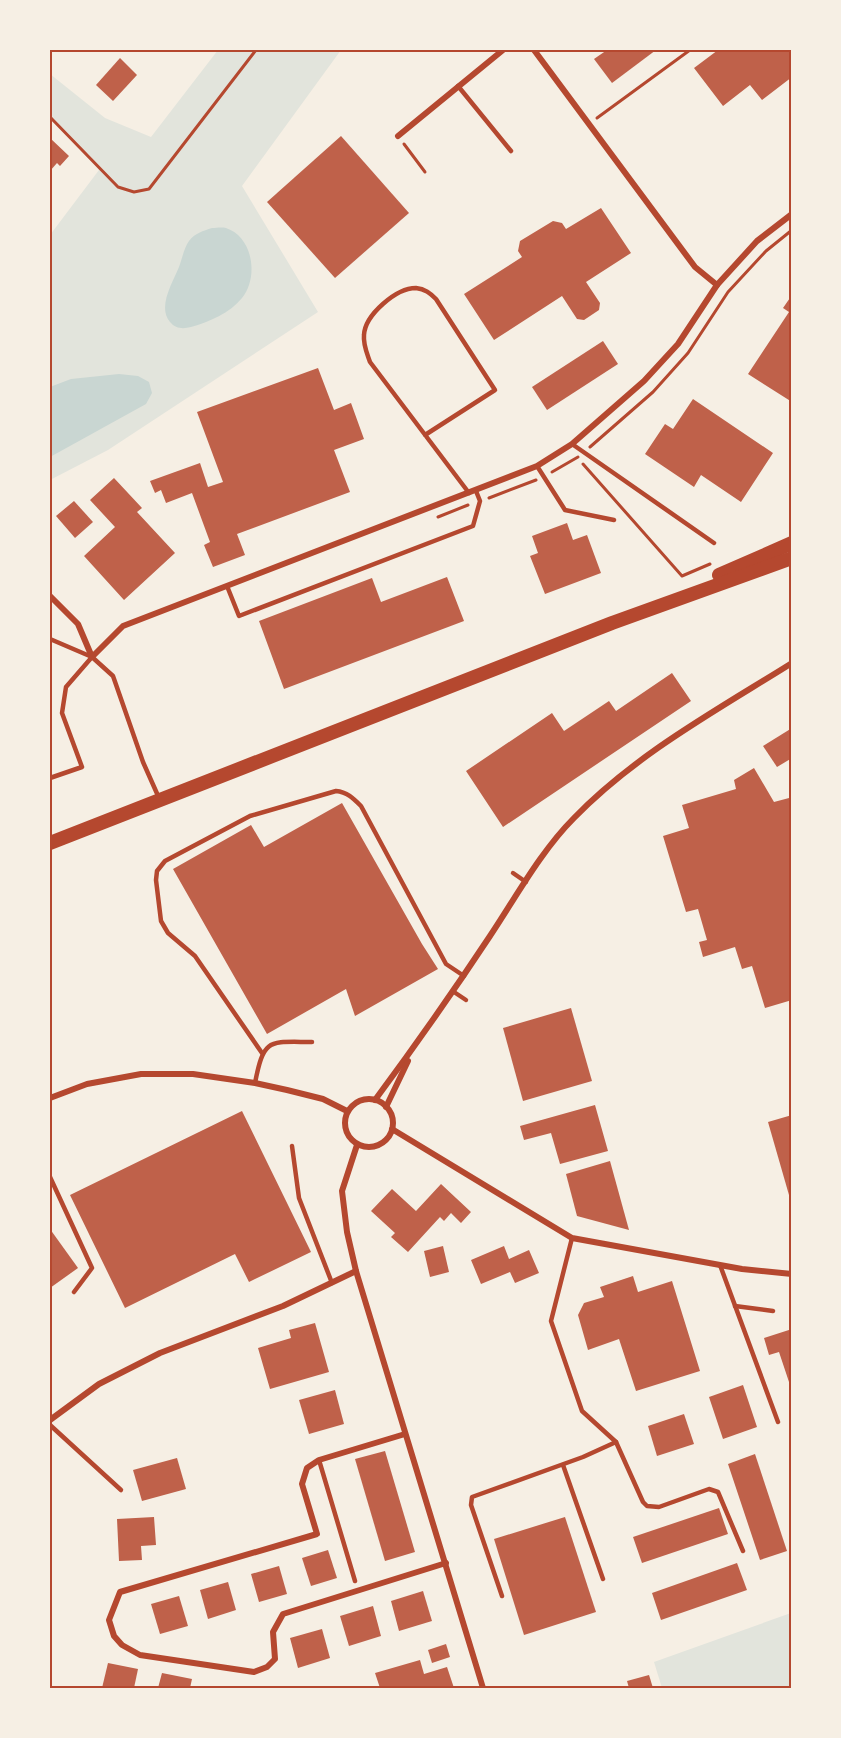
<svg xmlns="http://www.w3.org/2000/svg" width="841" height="1738" font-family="'Fira Sans Condensed',sans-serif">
	<rect width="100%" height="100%" fill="#f6efe4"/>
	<!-- green -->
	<g fill="#e2e4dc">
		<path d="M218,50H341L242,186L318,312L108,450L50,480V235L99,170L50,117V74L105,118L151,137Z"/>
		<path d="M791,1613V1688H662L654,1662Z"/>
	</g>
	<!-- water -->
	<g fill="#c9d6d2">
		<path d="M212,228C216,228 222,227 226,228C253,237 259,277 242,298C230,313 209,322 191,327C183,329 176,329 170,322C157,307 173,282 179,267C182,259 184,248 189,241C195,233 203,231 212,228Z"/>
		<path d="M119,374L138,376L149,382L152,393L146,404L50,457V387L71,379Z"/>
	</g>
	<!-- building -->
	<g fill="#bf614a">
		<path d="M607,50H656L612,83L594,59Z"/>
		<path d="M718,50H792V77L762,100L750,85L723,106L694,68Z"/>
		<path d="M120,58L137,75L113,101L96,85Z"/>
		<path d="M341,136L409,213L335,278L267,202Z"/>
		<path d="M50,138L69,156L60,166L57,163L50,171Z"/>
		<path d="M601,208L631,253L586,282L600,303L599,310L584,320L577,319L562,296L494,340L464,294L522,257L518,251L520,241L553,221L562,223L566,229Z"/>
		<path d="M792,295V402L748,374L789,312L783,308Z"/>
		<path d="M603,341L618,364L547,410L532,387Z"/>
		<path d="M318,368L334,410L351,403L364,439L334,450L350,492L237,534L245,555L213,567L204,545L210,542L192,493L166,503L161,490L155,493L150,481L200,463L208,487L223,482L197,412Z"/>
		<path d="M693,399L773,453L741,502L701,475L694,487L645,454L665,424L673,429Z"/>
		<path d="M114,478L142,508L137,512L175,553L124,600L84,556L115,527L90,500Z"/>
		<path d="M74,501L93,522L75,538L56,516Z"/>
		<path d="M567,523L573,540L587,535L601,573L545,594L530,556L538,553L532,536Z"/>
		<path d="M447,577L464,621L284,689L259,621L372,578L381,602Z"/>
		<path d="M672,673L691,701L503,827L466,771L552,713L564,731L609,701L616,711Z"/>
		<path d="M792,728V758L777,767L763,746Z"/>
		<path d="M754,768L774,802L789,798L792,807V1000L765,1008L752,966L742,969L735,947L703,957L699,942L707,940L698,909L686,912L663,836L689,828L682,805L736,789L734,780Z"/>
		<path d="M342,803L422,944L438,969L355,1016L346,989L267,1034L173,869L251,825L264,847Z"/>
		<path d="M571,1008L592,1081L523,1101L503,1028Z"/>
		<path d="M595,1105L608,1151L560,1164L551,1133L524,1140L520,1126Z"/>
		<path d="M242,1111L311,1252L249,1282L235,1254L125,1308L70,1195Z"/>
		<path d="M792,1115V1202H791L768,1122Z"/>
		<path d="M610,1161L629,1230L577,1216L566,1174Z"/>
		<path d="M441,1184L471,1212L461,1223L451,1213L444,1221L440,1217L408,1252L391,1237L395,1233L371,1211L392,1189L416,1211Z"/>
		<path d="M50,1229L78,1268L50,1288Z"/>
		<path d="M443,1246L449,1272L430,1277L424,1251Z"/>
		<path d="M504,1246L509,1259L529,1250L539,1273L515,1283L510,1272L481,1284L471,1260Z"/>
		<path d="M633,1276L638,1292L672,1281L700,1371L636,1391L619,1339L588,1350L578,1315L584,1303L604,1297L600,1287Z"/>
		<path d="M315,1323L329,1372L270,1389L258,1348L291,1338L289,1330Z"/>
		<path d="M792,1329V1388H791L779,1352L769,1355L764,1338Z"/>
		<path d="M743,1385L757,1427L723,1439L709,1397Z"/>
		<path d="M335,1390L344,1424L309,1434L299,1400Z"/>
		<path d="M684,1414L694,1444L657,1456L648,1426Z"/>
		<path d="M385,1451L415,1552L385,1561L355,1459Z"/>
		<path d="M755,1454L787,1551L760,1560L728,1464Z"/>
		<path d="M177,1458L186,1489L142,1501L133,1470Z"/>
		<path d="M719,1508L728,1534L642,1563L633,1537Z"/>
		<path d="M154,1517L156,1545L141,1546L142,1560L119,1561L117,1519Z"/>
		<path d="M565,1517L596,1612L524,1635L494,1539Z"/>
		<path d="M328,1550L337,1578L311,1586L302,1558Z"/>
		<path d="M737,1563L747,1590L661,1620L652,1593Z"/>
		<path d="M279,1566L287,1594L259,1602L251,1574Z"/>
		<path d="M228,1582L236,1610L208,1619L200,1590Z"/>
		<path d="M423,1591L432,1621L399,1631L391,1601Z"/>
		<path d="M179,1596L188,1626L160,1634L151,1604Z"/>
		<path d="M373,1606L381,1636L349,1646L340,1616Z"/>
		<path d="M322,1629L330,1658L298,1668L290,1638Z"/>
		<path d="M446,1644L450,1657L432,1663L428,1650Z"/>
		<path d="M420,1660L424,1674L447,1667L454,1688H380L375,1673Z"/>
		<path d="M108,1663L138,1669L134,1688H102Z"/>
		<path d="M162,1673L192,1679L190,1688H158Z"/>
		<path d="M649,1675L653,1688H629L627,1681Z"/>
	</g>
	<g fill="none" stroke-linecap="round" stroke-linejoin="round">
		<!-- path -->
		<g stroke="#b5482f" stroke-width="3">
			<path d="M50,117L118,187L134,192L149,189L256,50"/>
			<path d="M597,118L690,50"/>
			<path d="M404,144L425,172"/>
			<path d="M590,447L653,392L688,353L728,292L766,251L792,230"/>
			<path d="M583,464L682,576L710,564"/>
			<path d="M552,472L578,457"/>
			<path d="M489,498L536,480"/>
			<path d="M438,517L468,505"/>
		</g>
		<!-- service -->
		<g stroke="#b5482f" stroke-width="4.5">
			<path d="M458,86L511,151"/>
			<path d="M425,435L495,390L436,299C430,293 425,289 416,288C396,288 365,315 364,335C363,345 367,353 370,362L469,493"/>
			<path d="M572,444L714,543"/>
			<path d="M537,466L565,510L614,520"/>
			<path d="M227,586L239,616L473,526L480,501L476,491"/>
			<path d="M50,639L92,657L113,676L143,762L159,798"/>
			<path d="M50,778L82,767L62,713L66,687L92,657"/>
			<path d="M513,873L526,882"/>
			<path d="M454,992L466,1000"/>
			<path d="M262,1053L195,956L168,933L161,921L156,880L157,871L165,861L250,816L336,791C347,792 353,798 361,806L446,964L464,976"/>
			<path d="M255,1083C264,1037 269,1042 312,1042"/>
			<path d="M292,1146L299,1198L332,1283"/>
			<path d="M50,1177L92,1268L74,1292"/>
			<path d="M572,1238L551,1321L582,1411L616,1442L643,1502L647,1506L659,1507L709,1489L718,1492L743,1551"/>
			<path d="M720,1265L778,1422"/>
			<path d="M735,1306L773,1311"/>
			<path d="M50,1425L121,1490"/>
			<path d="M319,1460L355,1581"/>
			<path d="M563,1465L603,1579"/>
			<path d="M502,1596L471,1505L472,1497L583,1457L616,1442"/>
		</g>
		<!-- minor -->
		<g stroke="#b5482f" stroke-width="6">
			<path d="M534,50L695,267L717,285"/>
			<path d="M398,136L503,50"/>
			<path d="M50,596L78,624L92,657L123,626L537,466L572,444L644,381L678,344L717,285L757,241L792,214"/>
			<path d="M50,1098L87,1084L141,1074H193L255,1083L287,1090L323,1099L347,1111"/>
			<circle cx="369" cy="1123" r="24"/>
			<path d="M375,1100C415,1046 453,992 490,936C516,897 541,851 574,818C636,754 717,710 792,663"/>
			<path d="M386,1107L408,1061"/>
			<path d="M392,1129L572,1238L742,1269L792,1274"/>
			<path d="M357,1145L342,1191L347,1232L356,1271L483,1688"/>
			<path d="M50,1420L99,1384L160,1353L283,1306L356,1271"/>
			<path d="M405,1434L319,1460L307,1468L302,1484L317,1534L120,1592L109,1620L114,1636L122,1645L140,1655L254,1672L267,1667L275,1659L273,1632L283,1614L446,1563"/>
		</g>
		<!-- primary -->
		<g stroke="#b5482f" stroke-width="14">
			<path d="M719,575L792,543"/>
			<path d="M50,843L612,623L792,558"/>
		</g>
	</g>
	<!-- border -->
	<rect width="841" height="1738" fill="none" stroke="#f6efe4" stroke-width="102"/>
	<rect x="51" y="51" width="739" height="1636" fill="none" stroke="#b5482f" stroke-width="2"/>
</svg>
